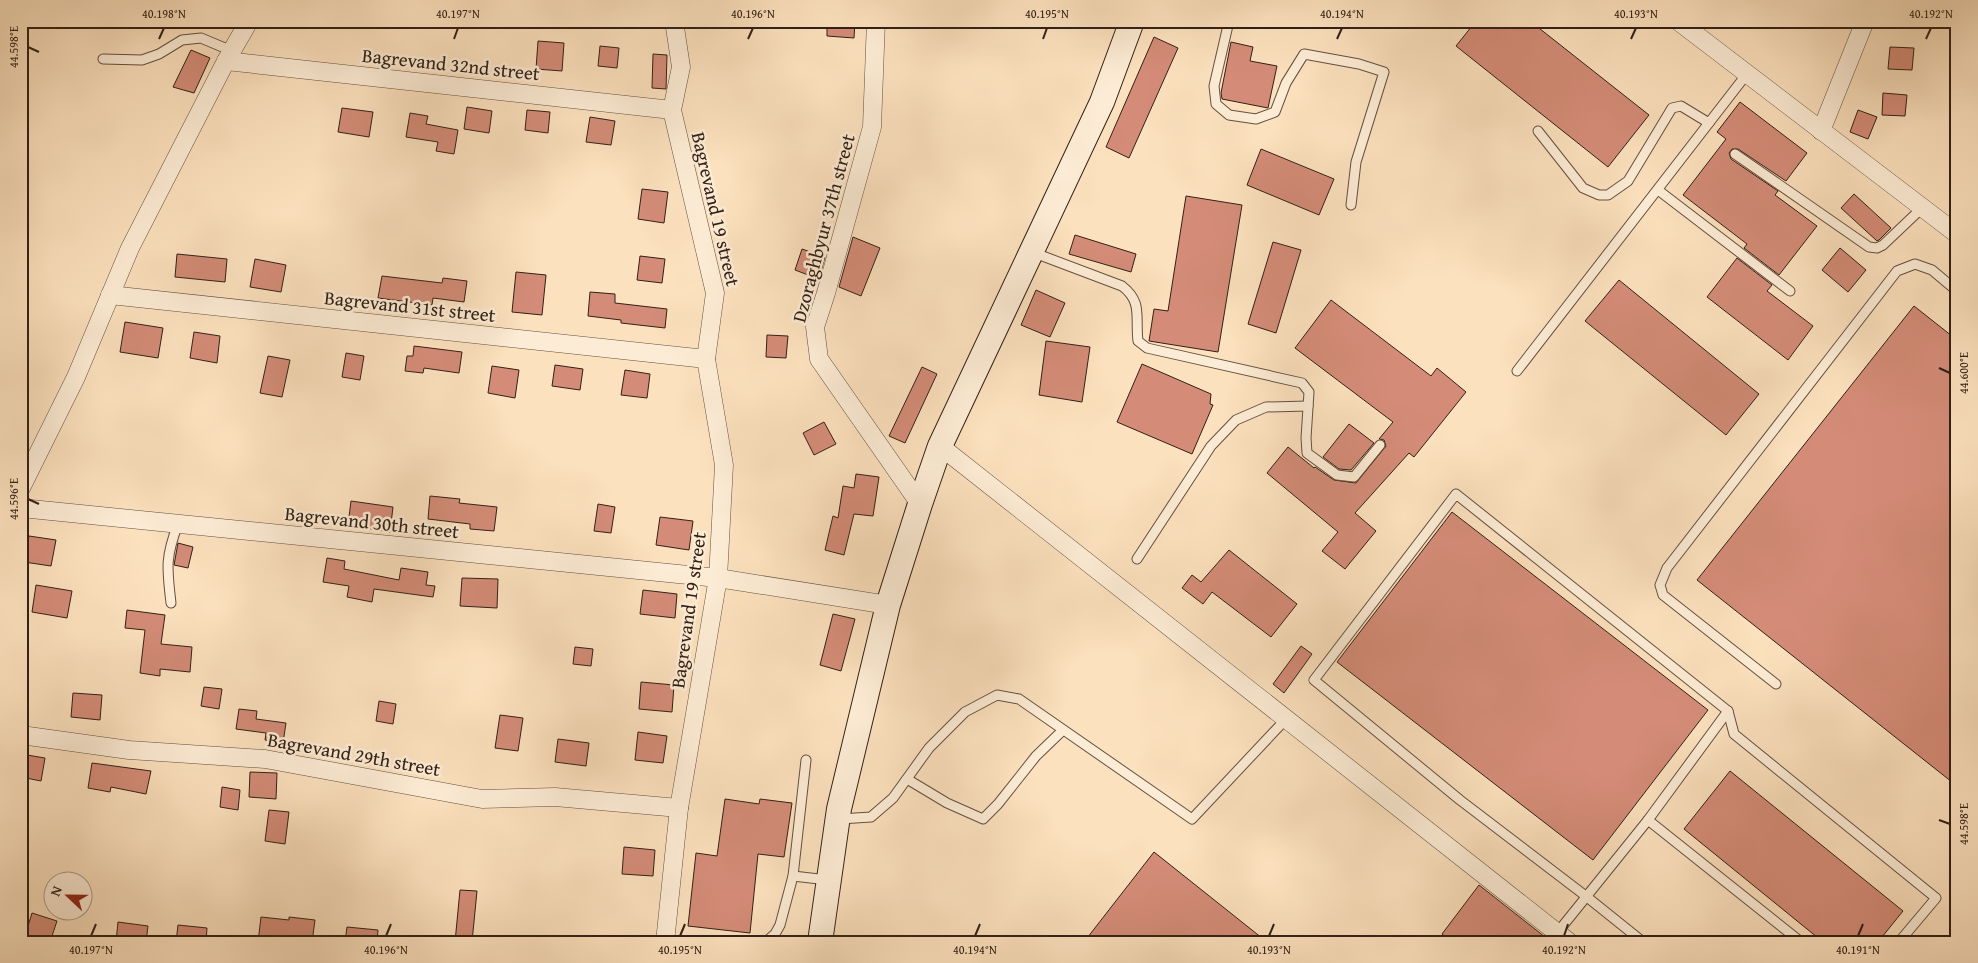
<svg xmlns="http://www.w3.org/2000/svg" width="1978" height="963" font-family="'Gentium Book Plus',serif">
	<rect width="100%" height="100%" fill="#fce1be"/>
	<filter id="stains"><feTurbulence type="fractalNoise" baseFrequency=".004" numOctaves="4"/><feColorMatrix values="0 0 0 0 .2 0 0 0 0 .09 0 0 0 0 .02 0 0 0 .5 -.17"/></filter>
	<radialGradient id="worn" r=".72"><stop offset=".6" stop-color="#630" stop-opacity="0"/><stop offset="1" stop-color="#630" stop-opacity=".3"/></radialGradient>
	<!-- building -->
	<g fill="#d48c78" stroke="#322015">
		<path d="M827,21H855L854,38L827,36Z"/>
		<path d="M1476,21H1530L1649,115L1608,167L1456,46Z"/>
		<path d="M1154,37L1178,48L1129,158L1106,147Z"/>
		<path d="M538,41L564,43L562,71L536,69Z"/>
		<path d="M1231,42L1253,47L1250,61L1277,66L1268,108L1222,99L1221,93Z"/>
		<path d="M600,46L619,48L617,68L598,66Z"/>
		<path d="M1890,47L1914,48L1912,70L1888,69Z"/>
		<path d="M191,50L210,58L194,93L173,87Z"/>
		<path d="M653,54L667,55L666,89L652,88Z"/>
		<path d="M1883,93L1907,95L1905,116L1882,115Z"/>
		<path d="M1740,102L1807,153L1786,181L1738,149H1732L1729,153L1731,159L1778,191L1775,195L1817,226L1779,275L1744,248L1747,244L1683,195L1726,139L1717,132Z"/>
		<path d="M467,107L492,111L489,133L464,129Z"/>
		<path d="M342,108L373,112L369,137L338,132Z"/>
		<path d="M527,110L550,112L548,133L525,130Z"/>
		<path d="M1858,110L1877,117L1868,139L1850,132Z"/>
		<path d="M410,113L428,116L426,124L458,130L454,154L436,151L438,142L406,137Z"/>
		<path d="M590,117L615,121L611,145L586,142Z"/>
		<path d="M1261,149L1334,179L1319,215L1247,185Z"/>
		<path d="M642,189L668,192L664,223L638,219Z"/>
		<path d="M1854,194L1891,228L1879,240L1877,241L1841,208Z"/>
		<path d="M1186,196L1242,205L1218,352L1149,341L1154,309L1168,311Z"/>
		<path d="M1075,235L1136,254L1131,272L1069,254Z"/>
		<path d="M853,237L880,248L861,296L839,287Z"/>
		<path d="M1273,242L1301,250L1276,333L1248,324Z"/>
		<path d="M1840,248L1866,270L1848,292L1822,270Z"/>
		<path d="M802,249L825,257L819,279L795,270Z"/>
		<path d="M177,254L227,259L225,282L175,277Z"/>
		<path d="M640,256L665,259L662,283L637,280Z"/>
		<path d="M1737,258L1772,285L1767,291L1813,326L1788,360L1707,297Z"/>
		<path d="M255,259L286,265L281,292L250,287Z"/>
		<path d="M516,272L546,275L542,315L512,312Z"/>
		<path d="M382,276L442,283L443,278L467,281L464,302L433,298L432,305L378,298Z"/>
		<path d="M1619,280L1759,394L1726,435L1585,321Z"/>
		<path d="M1036,290L1065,303L1050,337L1021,325Z"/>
		<path d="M590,292L615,294V303L667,309L665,328L621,323V320L588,316Z"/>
		<path d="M1331,300L1431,376L1437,368L1466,392L1414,457L1409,453L1355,513L1376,531L1345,569L1322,551L1338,532L1267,473L1288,447L1314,468L1315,467L1334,480L1356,483L1386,446L1384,440L1379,439L1393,422L1295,348Z"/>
		<path d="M1914,306L1957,340V786L1697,580Z"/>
		<path d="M125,322L163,328L158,358L120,352Z"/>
		<path d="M194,332L220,336L217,363L190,358Z"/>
		<path d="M767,335L788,336L786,358L766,357Z"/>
		<path d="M1046,341L1090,347L1082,402L1039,395Z"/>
		<path d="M414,346L462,352L459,373L424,368L423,373L405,371L407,356H413Z"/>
		<path d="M346,353L364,356L360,380L342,377Z"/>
		<path d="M268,356L290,360L282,397L260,393Z"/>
		<path d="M1142,364L1211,394L1210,404L1213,405L1192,454L1117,422Z"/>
		<path d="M555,365L583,369L580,390L552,386Z"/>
		<path d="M492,366L519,370L515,398L488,393Z"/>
		<path d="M922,367L937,374L905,443L889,436Z"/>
		<path d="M625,370L650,374L647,398L621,395Z"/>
		<path d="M824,422L836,444L814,455L803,433Z"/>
		<path d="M1349,424L1374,443L1351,470L1339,469L1323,457Z"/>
		<path d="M856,474L879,477L873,516L854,514L844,555L825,550L833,516L838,518L843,486L854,488Z"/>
		<path d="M430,496L460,499L459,503L497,507L494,531L470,529V524L428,519Z"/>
		<path d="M351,501L393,507L390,532L348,525Z"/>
		<path d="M598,504L615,507L611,533L594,531Z"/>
		<path d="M1452,512L1708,710L1593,860L1337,662Z"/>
		<path d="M660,517L693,521L689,550L656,545Z"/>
		<path d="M29,536L56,540L51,566L24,562Z"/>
		<path d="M178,543L193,547L188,568L174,565Z"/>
		<path d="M1229,550L1297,604L1271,637L1212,592L1203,604L1182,588L1192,575L1201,582Z"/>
		<path d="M327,558L345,561L344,569L399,580L401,568L428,572L426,585L435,586L433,597L374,589L372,602L347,597L349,586L323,582Z"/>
		<path d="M462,578L498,579L497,608L460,606Z"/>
		<path d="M36,585L72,591L67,618L32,612Z"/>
		<path d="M643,590L677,594L675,618L640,614Z"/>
		<path d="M127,610L165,615L161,644L192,647L190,672L160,669V676L140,673L145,630L125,628Z"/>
		<path d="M833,614L855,619L841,671L820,665Z"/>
		<path d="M1301,646L1312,654L1284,693L1273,684Z"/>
		<path d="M575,647L593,649L591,666L573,664Z"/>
		<path d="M641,682L674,685L672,712L639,709Z"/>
		<path d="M204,687L222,689L219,709L201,706Z"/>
		<path d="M73,693L102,695L100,720L71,717Z"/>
		<path d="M379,701L396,704L393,724L376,721Z"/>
		<path d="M239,709L257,711L256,719L286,723L283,743L265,740L266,733L236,729Z"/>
		<path d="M500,715L523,718L518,751L495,748Z"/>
		<path d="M638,732L667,736L663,763L635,760Z"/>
		<path d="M558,739L589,743L586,766L555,762Z"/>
		<path d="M21,754L45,758L41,781L21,777Z"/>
		<path d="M92,763L151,771L146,794L111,787L110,792L88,788Z"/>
		<path d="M1730,771L1903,911L1878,942H1823L1684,829Z"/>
		<path d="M250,772L277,773L276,799L249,797Z"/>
		<path d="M222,787L240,790L238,810L220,807Z"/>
		<path d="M725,799L759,804L760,799L792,803L784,857L758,854L750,933L688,926L696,853L717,856Z"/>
		<path d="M269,810L289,812L285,844L265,841Z"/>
		<path d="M624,847L655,850L653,876L622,874Z"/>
		<path d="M1154,852L1267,942H1084Z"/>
		<path d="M1479,885L1545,937L1541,942H1452L1442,934Z"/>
		<path d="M460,890L477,891L472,942H455Z"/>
		<path d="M32,913L57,921L50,942H44L25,936Z"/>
		<path d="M261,917L289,920V917L315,920L312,942H258Z"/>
		<path d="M118,922L148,926L146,942H116Z"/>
		<path d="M178,925L207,928L206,942H176Z"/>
		<path d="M347,927L378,930L377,942H345Z"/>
	</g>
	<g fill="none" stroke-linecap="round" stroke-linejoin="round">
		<defs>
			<g id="lane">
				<path d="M1229,21L1214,86L1216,104L1229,115L1256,119L1275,112L1286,83L1304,54L1359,64L1384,72L1356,162L1351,205"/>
				<path d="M103,59L142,60L159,54L182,40L201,38L232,51"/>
				<path d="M1538,131L1583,188L1599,195H1608L1628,181L1672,108L1681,106L1709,123"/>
				<path d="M1735,154L1869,247L1877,248L1883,245L1922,208"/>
				<path d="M1658,190L1790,291"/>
				<path d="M1032,252L1122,286C1143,302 1135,317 1138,341L1147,348L1302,383L1309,392L1306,438L1307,453L1337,475L1354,477L1380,445"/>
				<path d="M1517,371L1746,75"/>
				<path d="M1137,559L1211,446L1236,420L1266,407L1308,406"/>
				<path d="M171,603C167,568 165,558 178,524"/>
				<path d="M1776,684L1663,595L1660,585L1667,568L1897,271L1915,264L1932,270L1957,291"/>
				<path d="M907,779L947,803L983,819L998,804L1036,756L1063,730"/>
				<path d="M840,819L871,817L893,798L929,748L965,712L997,695L1019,699L1192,819L1286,719"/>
				<path d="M1648,820L1801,942"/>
				<path d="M793,876L828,880"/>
				<path d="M1557,933L1648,820L1728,711"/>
				<path d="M760,942L767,941L775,934L780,925L793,876L806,760"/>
				<path d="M1643,942L1587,897L1460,800L1314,680L1456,494L1728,711L1734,734L1936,898L1899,942"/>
			</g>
			<g id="street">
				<path d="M876,21L872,127L826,293L815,327L819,359L920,504"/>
				<path d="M1678,21L1957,234"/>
				<path d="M226,61L672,110"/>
				<path d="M1821,131L1865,21"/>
				<path d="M110,295L706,359"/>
				<path d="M940,446L1569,942"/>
				<path d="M21,488L76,377L130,248L226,61L249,21"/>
				<path d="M21,508L718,578L888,605"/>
				<path d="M21,735L129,750L265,759L482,799L555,797L679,808"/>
				<path d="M665,942L679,808L718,578L724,465L706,359L715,293L672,110L681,67L674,21"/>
			</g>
			<path id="secondary" d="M820,942L839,809L888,605L920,504L940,446L1102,102L1132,21"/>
		</defs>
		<!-- lane casing -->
		<use href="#lane" stroke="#64503f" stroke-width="11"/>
		<!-- street casing -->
		<use href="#street" stroke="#64503f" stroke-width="19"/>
		<!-- secondary casing -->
		<use href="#secondary" stroke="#322015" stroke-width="26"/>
		<!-- lane -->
		<use href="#lane" stroke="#fdecd5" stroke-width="9"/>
		<!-- street -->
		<use href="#street" stroke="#fdecd5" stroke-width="18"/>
		<!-- secondary -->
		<use href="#secondary" stroke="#fdecd5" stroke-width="24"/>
	</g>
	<!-- ticks -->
	<path fill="none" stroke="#322015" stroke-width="2" d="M159,39L164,28M454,39L458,28M748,39L753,28M1043,39L1047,28M1337,39L1342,28M1631,39L1636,28M1926,39L1931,28M28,47L39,52M1939,368L1950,373M28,499L39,504M1939,820L1950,824M91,936L96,924M386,936L391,924M680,936L685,924M975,936L980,924M1269,936L1274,924M1564,936L1568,924M1858,936L1863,924"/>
	<g text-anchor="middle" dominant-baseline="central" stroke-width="5" stroke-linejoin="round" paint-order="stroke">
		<!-- street labels -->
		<g font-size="19" fill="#322015" stroke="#fdecd5">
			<text transform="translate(451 64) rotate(6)">Bagrevand 32nd street</text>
			<text transform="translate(716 209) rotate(77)">Bagrevand 19 street</text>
			<text transform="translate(823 228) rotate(-75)">Dzoraghbyur 37th street</text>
			<text transform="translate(410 306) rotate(6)">Bagrevand 31st street</text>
			<text transform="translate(372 522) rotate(6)">Bagrevand 30th street</text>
			<text transform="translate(688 610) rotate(-82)">Bagrevand 19 street</text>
			<text transform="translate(354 754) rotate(10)">Bagrevand 29th street</text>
		</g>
	</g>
	<!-- margin -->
	<rect width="1978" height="963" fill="none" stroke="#fce1be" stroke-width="55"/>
	<!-- north arrow -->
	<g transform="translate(68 896) rotate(292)"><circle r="24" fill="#fdecd5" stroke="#ac9a88"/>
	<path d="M0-4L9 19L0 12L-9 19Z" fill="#8f2418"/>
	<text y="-8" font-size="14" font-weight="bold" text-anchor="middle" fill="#322015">N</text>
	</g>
	<rect x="28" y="28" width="1922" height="908" fill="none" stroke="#322015" stroke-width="2"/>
	<g font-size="12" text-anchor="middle" fill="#322015">
		<text x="164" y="18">40.198°N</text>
		<text x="458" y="18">40.197°N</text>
		<text x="753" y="18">40.196°N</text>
		<text x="1047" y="18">40.195°N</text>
		<text x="1342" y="18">40.194°N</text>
		<text x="1636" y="18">40.193°N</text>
		<text x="1931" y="18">40.192°N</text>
		<text transform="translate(14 47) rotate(-90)" y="4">44.598°E</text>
		<text transform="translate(1964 373) rotate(-90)" y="4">44.600°E</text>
		<text transform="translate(14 499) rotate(-90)" y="4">44.596°E</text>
		<text transform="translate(1964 824) rotate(-90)" y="4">44.598°E</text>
		<text x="91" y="954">40.197°N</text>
		<text x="386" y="954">40.196°N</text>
		<text x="680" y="954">40.195°N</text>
		<text x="975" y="954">40.194°N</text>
		<text x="1269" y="954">40.193°N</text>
		<text x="1564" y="954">40.192°N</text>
		<text x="1858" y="954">40.191°N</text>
	</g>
	<rect width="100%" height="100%" filter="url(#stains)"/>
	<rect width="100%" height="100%" fill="url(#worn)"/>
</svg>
